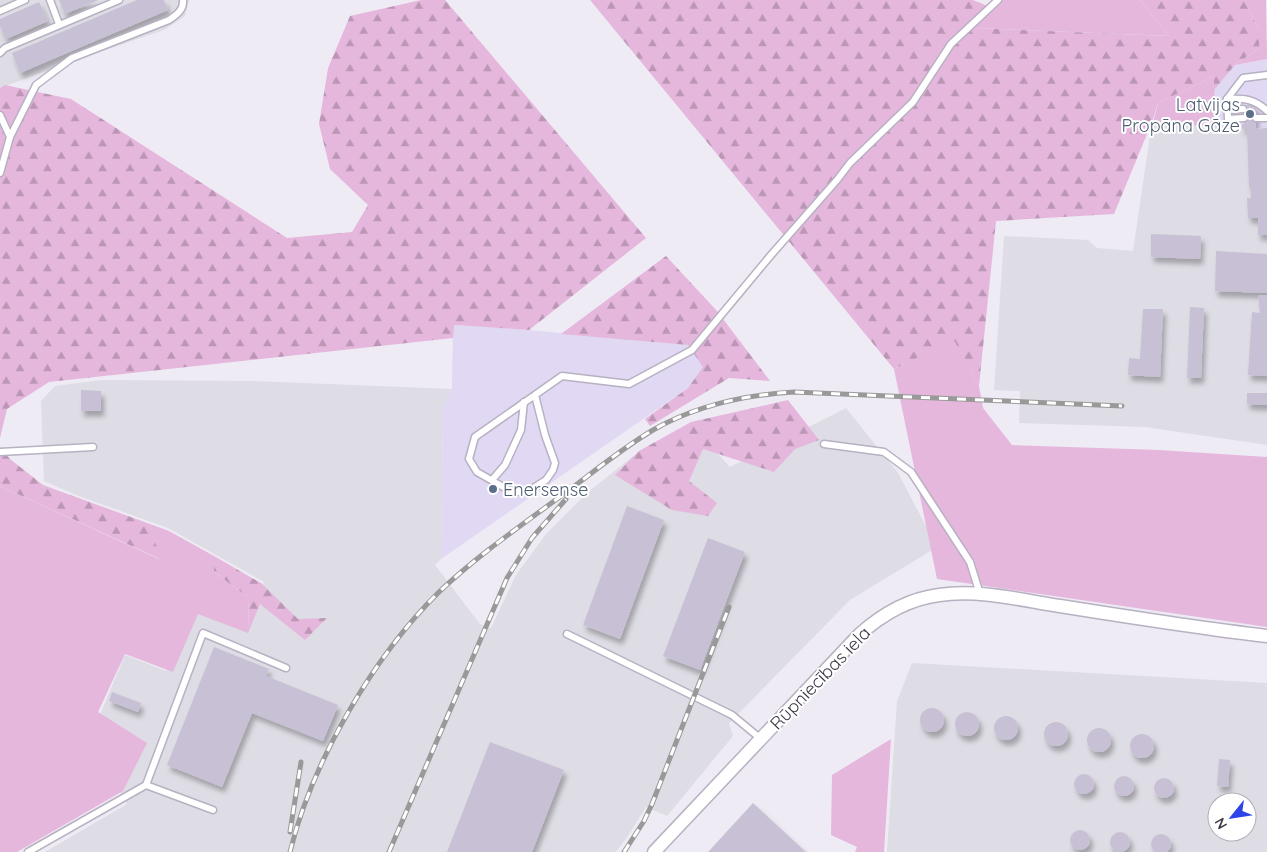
<svg xmlns="http://www.w3.org/2000/svg" width="1267" height="852" font-family="Quicksand,sans-serif">
	<defs>
		<pattern id="forest-firs" width="22" height="20" patternUnits="userSpaceOnUse" patternTransform="scale(1.25)"><rect width="22" height="20" fill="#e5b7dd"/><path d="M5 1l3.5 6h-7zM16 11l3.5 6h-7z" fill="#bb96b5"/></pattern>
		<filter id="shadow"><feDropShadow dx="3" dy="5.5" stdDeviation="2.5" flood-color="#0004"/></filter>
	</defs>
	<rect width="100%" height="100%" fill="#efebf4"/>
	<!-- commercial -->
	<g fill="#e1d8f4">
		<path d="M1267,59V128L1215,127L1214,90L1235,65Z"/>
		<path d="M453,325L529,330L688,345L704,367L688,388L441,559L443,408L452,389Z"/>
	</g>
	<!-- industrial -->
	<g fill="#dedce4" fill-rule="evenodd">
		<path d="M0,0H189L185,16L164,30L79,59L0,88Z"/>
		<path d="M1152,122L1242,129L1267,128V445L1145,427L1019,423L1020,391L994,390L1004,236L1088,240L1097,248L1133,251Z"/>
		<path d="M101,380L251,381L452,389L443,408L441,559L435,565L480,624L491,628L516,575L546,534L587,493L632,457L693,427L730,467L846,408L898,473L937,547L850,600L729,723L733,736L667,816L646,807L628,836L616,852H45L127,804L89,741L125,655L166,671L191,604L248,626L264,582L168,528L76,495L44,481L41,401L55,386Z"/>
		<path d="M912,663L1267,683V852H887L897,701ZM1217,802H1247V832H1217Z"/>
	</g>
	<!-- green -->
	<g fill="#e5b7dd">
		<path d="M1002,0H1140L1169,36L974,28Z"/>
		<path d="M1244,0H1266L1267,59L1235,65L1259,48V29Z"/>
		<path d="M1214,76L1215,127L1153,122L1158,103Z"/>
		<path d="M954,339L979,386L983,408L1012,445L1159,450L1267,457V627L937,579L894,369Z"/>
		<path d="M0,486L159,559L150,524L169,531L214,556V572L249,598L248,633L198,614L173,672L125,654L98,712L147,743L123,791L17,852H0Z"/>
		<path d="M891,739L884,852H855L857,847L831,835L832,775Z"/>
	</g>
	<!-- forest -->
	<g fill="url(#forest-firs)">
		<path d="M421,0H445L646,238L529,330L454,325L453,338L49,382L7,409L0,438V88L5,85L71,99L287,238L352,232L368,205L330,169L319,124L328,68L350,16Z"/>
		<path d="M590,0H973L988,6L974,28L1169,36L1140,0H1244L1259,29V48L1235,65L1214,90V76L1158,103L1152,122L1114,214L996,221L979,386L954,340L894,369Z"/>
		<path d="M666,256L717,311L770,381L729,378L650,426L645,419L688,388L703,367L688,345L561,334Z"/>
		<path d="M788,400L819,440L795,449L774,472L703,449L689,481L717,503L708,516L672,510L615,475L639,451L691,422Z"/>
		<path d="M0,447L10,459L43,485L150,524L160,559L0,486Z"/>
		<path d="M214,556L261,583L298,619L327,618L305,640L260,604L248,633L249,598L214,572Z"/>
	</g>
	<!-- building -->
	<g fill="#c8c1d5" filter="url(#shadow)">
		<path d="M59,0H98L65,14Z"/>
		<path d="M137,0H164L168,10L20,73L12,53Z"/>
		<path d="M39,2L48,21L6,39L0,26V19Z"/>
		<path d="M1243,105H1256V129L1267,128V235H1258V218H1248L1247,198H1251V188H1249L1247,129H1242V124H1244Z"/>
		<path d="M1151,234L1201,236L1200,259L1151,257Z"/>
		<path d="M1216,251L1267,254V293L1215,291Z"/>
		<path d="M1267,295V376L1248,375L1252,312L1260,313L1258,296Z"/>
		<path d="M1190,307L1204,308L1201,378H1187Z"/>
		<path d="M1143,309H1163L1160,377L1128,375L1129,358L1140,359Z"/>
		<path d="M81,390L101,391V411H81Z"/>
		<path d="M1247,393H1267V405L1247,404Z"/>
		<path d="M627,506L664,520L620,639L583,625Z"/>
		<path d="M708,538L745,552L700,670L663,656Z"/>
		<path d="M214,647L269,669L266,676L338,705L323,741L252,713L222,787L167,765Z"/>
		<path d="M112,692L141,703L138,712L109,701Z"/>
		<circle cx="932" cy="720" r="12"/>
		<circle cx="967" cy="724" r="12"/>
		<circle cx="1006" cy="728" r="12"/>
		<circle cx="1056" cy="734" r="12"/>
		<circle cx="1099" cy="740" r="12"/>
		<circle cx="1142" cy="746" r="12"/>
		<path d="M490,742L564,770L532,852H447Z"/>
		<path d="M1219,759L1230,760L1228,787L1217,786Z"/>
		<circle cx="1084" cy="784" r="10"/>
		<circle cx="1124" cy="786" r="10"/>
		<circle cx="1164" cy="788" r="10"/>
		<path d="M753,803L806,852H708Z"/>
		<circle cx="1080" cy="840" r="10"/>
		<circle cx="1120" cy="842" r="10"/>
		<circle cx="1161" cy="844" r="10"/>
	</g>
	<g fill="none" stroke-linecap="round" stroke-linejoin="round">
		<defs>
			<g id="lane">
				<path d="M50,0L59,24"/>
				<path d="M0,11L25,0"/>
				<path d="M0,53L5,48L119,0"/>
				<path d="M1227,99C1244,98 1255,99 1267,111"/>
				<path d="M1228,110L1243,109"/>
				<path d="M0,115L10,137"/>
				<path d="M1244,118L1228,119L1227,99L1243,78L1267,75"/>
				<path d="M1256,118H1267"/>
				<path d="M0,173L10,137L36,85L72,58L169,20C176,15 184,10 183,0"/>
				<path d="M535,395L545,435L555,463L553,470L546,480L527,492H512L477,472L469,459L475,437L562,376L629,384L692,350L771,255L837,180L850,163L913,102L951,44L998,0"/>
				<path d="M824,444L884,452L911,472L970,562L980,594"/>
				<path d="M0,452L93,447"/>
				<path d="M492,480L505,465L521,430L524,402"/>
				<path d="M567,634L732,715L761,739"/>
				<path d="M146,785L213,810"/>
				<path d="M28,852L146,785L203,633L286,668"/>
			</g>
			<path id="street" d="M654,852L859,635C881,615 908,599 939,595C978,589 1021,600 1060,606C1129,617 1198,628 1267,636"/>
		</defs>
		<!-- lane casing -->
		<use href="#lane" stroke="#b7b1c2" stroke-width="9"/>
		<!-- street casing -->
		<use href="#street" stroke="#b7b1c2" stroke-width="15"/>
		<!-- lane -->
		<use href="#lane" stroke="#fff" stroke-width="6"/>
		<!-- street -->
		<use href="#street" stroke="#fff" stroke-width="12"/>
		<defs>
			<g id="rail">
				<path d="M290,832L301,762"/>
				<path d="M290,852C312,762 373,657 439,592C477,556 519,527 561,496C591,474 621,449 653,430C697,405 745,395 794,392L1122,406"/>
				<path d="M389,852L507,578L532,538L566,499"/>
				<path d="M624,852L644,821L652,804L729,607"/>
			</g>
		</defs>
		<!-- rail casing -->
		<use href="#rail" stroke="#999" stroke-width="5"/>
		<!-- rail -->
		<use href="#rail" stroke="#fff" stroke-width="3" stroke-dasharray="9" stroke-linecap="butt"/>
	</g>
	<!-- markers -->
	<g fill="#5c6f8a" stroke="#fff" stroke-width="2">
		<circle cx="1250" cy="114" r="5"/>
		<circle cx="493" cy="489" r="5"/>
	</g>
	<g text-anchor="middle" dominant-baseline="central" stroke-width="4" stroke-linejoin="round" paint-order="stroke">
		<!-- service labels -->
		<g font-size="18" fill="#4e5e75" stroke="#fff" text-anchor="end">
			<text x="1240" y="104">Latvijas<tspan x="1240" dy="21">Propāna Gāze</tspan></text>
			<text x="503" y="489" text-anchor="start">Enersense</text>
		</g>
		<!-- street labels -->
		<g font-size="18" fill="#3e3948" stroke="#fff">
			<text transform="translate(820 678) rotate(-46)">Rūpniecības iela</text>
		</g>
	</g>
	<!-- north arrow -->
	<g transform="translate(1232 817) rotate(240)"><circle r="24" fill="#ffffff" stroke="#b2b0b6"/>
	<path d="M0-4L9 19L0 12L-9 19Z" fill="#2d44e9"/>
	<text y="-8" font-size="14" font-weight="bold" text-anchor="middle" fill="#3e3948">N</text>
	</g>
</svg>
